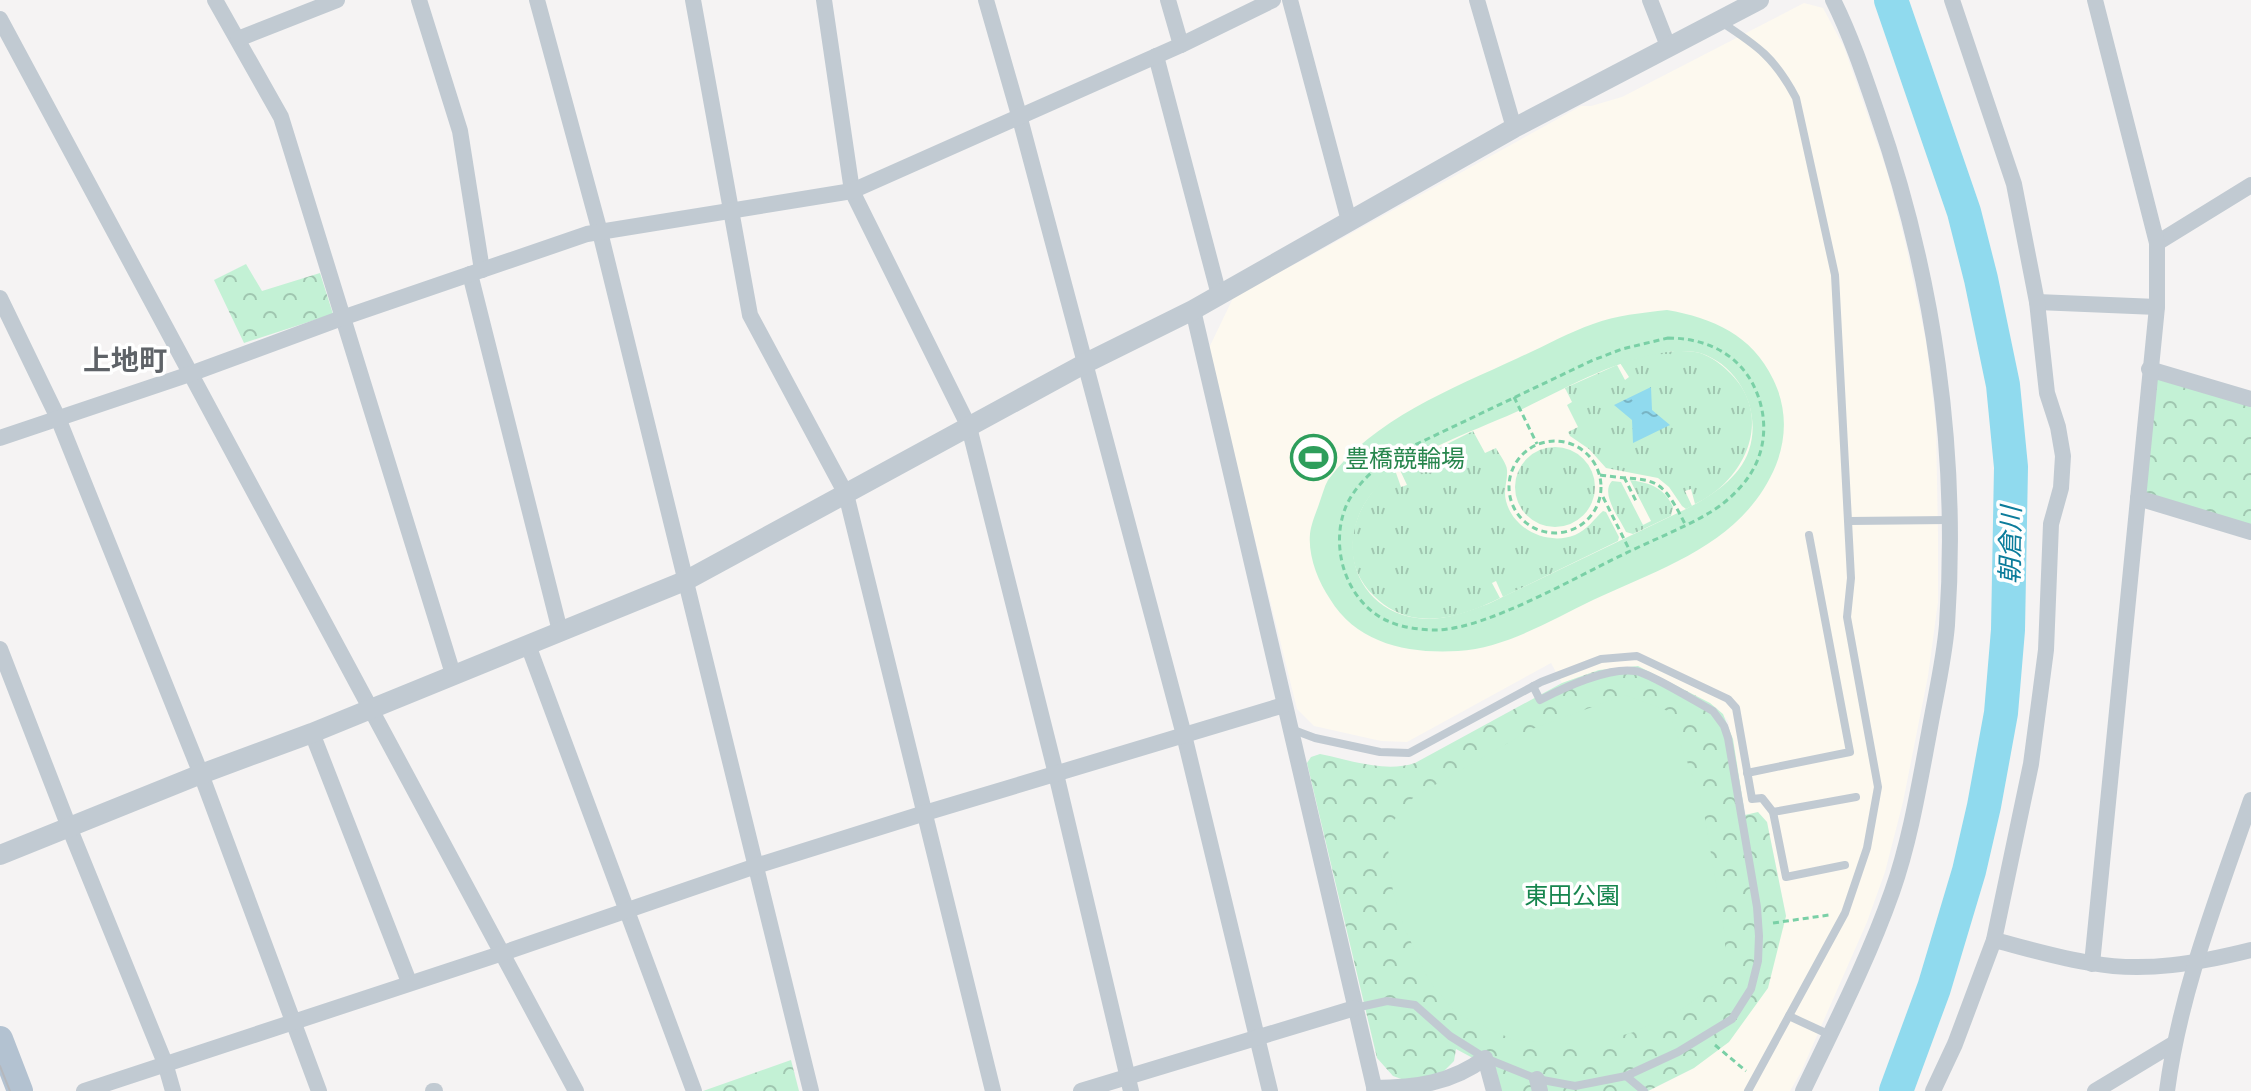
<svg xmlns="http://www.w3.org/2000/svg" width="2251" height="1091" font-family="'Archivo Narrow','Noto Sans JP',sans-serif">
	<defs>
		<pattern id="grass-tufts" width="24" height="20" patternUnits="userSpaceOnUse" patternTransform="scale(2)"><rect width="24" height="20" fill="#c3f1d5"/><path d="M3 7l-1-3M5 7V3M7 7l1-3M15 17l-1-3M17 17v-4M19 17l1-3" fill="none" stroke="#a0c6b0"/></pattern>
		<pattern id="park-crowns" width="20" height="18" patternUnits="userSpaceOnUse" patternTransform="scale(2)"><rect width="20" height="18" fill="#c3f1d5"/><path d="M2 6a3 3 0 1 1 6 0M12 15a3 3 0 1 1 6 0" fill="none" stroke="#a0c6b0"/></pattern>
		<pattern id="water-ripples" width="26" height="14" patternUnits="userSpaceOnUse" patternTransform="scale(2)"><rect width="26" height="14" fill="#90daee"/><path d="M2 4q2-2 4 0t4 0M15 11q2-2 4 0t4 0" fill="none" stroke="#78b4c4"/></pattern>
	</defs>
	<rect width="100%" height="100%" fill="#f5f3f3"/>
	<!-- commercial -->
	<path fill="#fdf9ef" d="M1804,3L1823,8L1844,47L1887,171L1905,241L1926,341L1936,424L1938,536V602L1928,676L1903,802L1885,872L1867,922L1801,1072L1790,1091H1648L1694,1068L1785,922L1786,915L1767,822L1746,815L1728,721L1717,708L1599,670L1562,683L1551,663L1407,742L1381,741L1314,726L1297,709L1208,350L1235,294L1303,260L1581,106H1591L1622,97Z"/>
	<!-- grass -->
	<g fill="url(#grass-tufts)">
		<path d="M1675,351C1683,351 1692,351 1700,353C1712,357 1722,365 1730,373C1775,417 1745,481 1695,504L1691,489L1685,491L1692,506L1686,509L1682,506L1669,487L1658,478L1606,468L1589,449L1570,436L1568,432L1578,427L1567,405L1572,402L1565,388L1617,365L1625,380L1629,377L1620,363L1653,353Z"/>
		<path d="M1473,431L1485,453L1496,448C1499,454 1507,464 1507,470C1508,480 1503,489 1506,501C1513,529 1547,546 1575,535C1587,530 1594,519 1603,511L1606,512L1619,537L1618,541L1503,597L1496,581L1492,583L1500,598C1475,610 1446,622 1418,618C1401,616 1386,608 1374,596C1334,557 1354,500 1395,470L1401,487L1407,485L1399,468Z"/>
		<circle cx="1555" cy="487" r="40"/>
		<path d="M1630,480C1650,483 1664,487 1673,507L1671,516L1633,534L1626,532C1619,517 1600,494 1612,481L1621,482L1643,525L1651,521Z"/>
	</g>
	<!-- park -->
	<g fill="url(#park-crowns)">
		<path d="M246,264L262,291L320,273L333,314L244,343L214,280Z"/>
		<path d="M2149,369L2251,399V532L2138,498Z"/>
		<path d="M1638,666L1710,703L1723,714L1733,739L1745,815L1758,812L1767,822L1786,916L1768,988L1729,1042L1694,1068L1648,1091H1499L1497,1071L1456,1049L1454,1061L1443,1072L1407,1081L1393,1076L1377,1058L1307,763L1311,757L1320,754C1350,760 1385,773 1415,763L1562,683L1599,670Z"/>
		<path d="M791,1060L799,1091H703Z"/>
	</g>
	<!-- garden -->
	<g fill="#c3f1d5" fill-rule="evenodd">
		<path d="M1667,310C1713,318 1752,335 1773,379C1787,407 1787,437 1776,465C1744,543 1664,567 1593,600C1551,620 1506,648 1458,651C1409,654 1357,644 1330,599C1318,581 1308,556 1310,534C1311,524 1316,513 1319,504C1322,496 1324,487 1328,480C1373,419 1451,389 1518,358C1543,347 1567,333 1593,324C1616,315 1642,313 1667,310ZM1675,351C1683,351 1692,351 1700,353C1739,365 1762,411 1749,450C1740,478 1711,496 1686,509L1488,604C1465,612 1442,622 1417,618C1353,609 1334,539 1373,492C1405,453 1470,433 1516,412C1567,388 1618,357 1675,351Z"/>
		<path d="M1625,695L1668,711L1702,801L1725,936V956L1721,974L1713,986L1682,1009L1634,1032L1613,1038L1567,1044L1514,1040L1457,1014L1429,981L1404,927L1393,892L1387,840L1389,827L1403,808L1414,797L1532,729Z"/>
	</g>
	<!-- water -->
	<path fill="url(#water-ripples)" d="M1651,387L1652,410L1670,425L1633,443L1632,420L1614,405Z"/>
	<g fill="none" stroke-linecap="round" stroke-linejoin="round">
		<!-- river -->
		<path stroke="#90daee" stroke-width="34" d="M1891,0L1964,212L1981,279L2003,385L2011,467L2008,630L2001,713L1984,806L1969,871L1934,988L1896,1091"/>
		<!-- path -->
		<g stroke="#7ad0a6" stroke-width="3" stroke-dasharray="6 4" stroke-linecap="butt">
			<path d="M1668,338C1701,338 1732,350 1750,379C1768,409 1769,447 1749,476C1740,490 1723,505 1709,513C1682,529 1650,541 1622,555C1574,578 1488,628 1438,630C1423,630 1403,628 1390,622C1346,604 1328,546 1347,504C1358,482 1377,466 1398,453L1591,361L1622,349Z"/>
			<path d="M1514,397L1537,444"/>
			<circle cx="1555" cy="487" r="46"/>
			<path d="M1600,475C1653,483 1658,470 1685,524"/>
			<path d="M1624,477L1637,503"/>
			<path d="M1603,497L1630,551"/>
			<path d="M1773,923L1829,915"/>
			<path d="M1715,1045L1746,1071"/>
		</g>
		<!-- service -->
		<g stroke="#c1cad2" stroke-width="8">
			<path d="M1721,22C1758,46 1775,58 1796,98L1835,275L1851,578L1847,617L1878,787L1867,848L1845,913L1748,1091"/>
			<path d="M1849,521L1949,520"/>
			<path d="M1291,729L1315,738L1380,752L1409,753L1541,682L1601,659L1637,656L1728,699L1736,708L1752,799L1762,798L1773,812L1856,797"/>
			<path d="M1747,773L1850,752L1809,535"/>
			<path d="M1773,812L1786,877L1845,865"/>
			<path d="M1355,1008L1387,1001L1415,1005L1450,1036L1485,1058L1537,1079L1575,1086L1626,1076L1678,1052L1732,1019L1751,989L1758,961L1759,936L1757,907L1728,738L1724,726L1713,711C1698,703 1648,672 1635,671C1608,667 1563,688 1540,700L1533,686"/>
			<path d="M1789,1016L1830,1035"/>
			<path d="M1626,1076L1644,1091"/>
		</g>
		<!-- minor -->
		<g stroke="#c1cad2" stroke-width="16">
			<path d="M215,0L281,117L453,674"/>
			<path d="M419,0L460,131L482,270"/>
			<path d="M537,0L600,232L811,1091"/>
			<path d="M693,0L750,315L846,494L993,1091"/>
			<path d="M824,0L852,191L969,427L1056,774L1131,1091"/>
			<path d="M986,0L1019,115L1184,735L1270,1091"/>
			<path d="M1168,0L1181,45"/>
			<path d="M1290,0L1349,221"/>
			<path d="M1477,0L1514,128"/>
			<path d="M1650,0L1668,46"/>
			<path d="M0,19L576,1091"/>
			<path d="M238,39L337,0"/>
			<path d="M1156,56L1219,295"/>
			<path d="M2157,243L2251,185"/>
			<path d="M470,274L560,631"/>
			<path d="M0,298L58,418L201,774L319,1091"/>
			<path d="M2037,302L2157,307"/>
			<path d="M1193,310L1375,1091"/>
			<path d="M2149,369L2251,399"/>
			<path d="M0,438L190,374L342,318L587,234L852,191L1181,45L1273,0"/>
			<path d="M2138,498L2251,532"/>
			<path d="M528,645L694,1091"/>
			<path d="M0,649L69,827L165,1063L173,1091"/>
			<path d="M312,733L409,982"/>
			<path d="M1994,940C2026,948 2058,958 2091,963C2145,973 2199,963 2251,950"/>
			<path d="M2092,964L2157,307V243L2095,0"/>
			<path d="M1537,1079L1540,1091"/>
			<path d="M1374,1088C1415,1088 1452,1083 1485,1058L1494,1091"/>
			<path d="M84,1091L503,953L756,866L925,813L1284,705"/>
			<path d="M433,1091H435"/>
			<path d="M1081,1091L1355,1008"/>
			<path d="M1803,1091C1834,1026 1868,960 1892,892C1910,841 1919,786 1929,733C1935,698 1944,661 1947,625C1959,451 1934,277 1877,113C1864,75 1851,36 1833,0"/>
			<path d="M1933,1091L1955,1044L1994,940L2031,764L2046,650L2051,524L2061,488L2063,456L2058,427L2047,393L2037,302L2014,184L1952,0"/>
			<path d="M2095,1091L2173,1044"/>
			<path d="M2167,1091C2180,991 2218,896 2251,800"/>
		</g>
		<!-- tertiary -->
		<path stroke="#c1cad2" stroke-width="20" d="M0,855L201,774L312,733L687,580L1084,364L1193,310L1514,128L1759,0"/>
		<!-- primary -->
		<path stroke="#b3c2d1" stroke-width="26" d="M0,1039L20,1091"/>
		<!-- tram -->
		<path stroke="#b5b8bd" stroke-width="2" d="M0,1066L10,1091"/>
	</g>
	<!-- icons -->
	<defs>
		<symbol id="stadium-ring" viewBox="-11 -11 22 22"><circle r="9.5" fill="#fff" stroke="#2e9e5b" stroke-width="1.5"/><path d="M0-5a6.5 5 0 1 0 0 10a6.5 5 0 1 0 0-10ZM-3.5-1.8h7v3.6h-7Z" fill="#2e9e5b"/></symbol>
	</defs>
	<g fill-rule="evenodd">
		<use href="#stadium-ring" x="1288" y="432" width="51" height="51"/>
	</g>
	<g text-anchor="middle" dominant-baseline="central" stroke-width="7" stroke-linejoin="round" paint-order="stroke">
		<!-- leisure labels -->
		<g font-size="24" fill="#27864d" stroke="#fff" text-anchor="start">
			<text x="1345" y="458">豊橋競輪場</text>
		</g>
		<!-- park labels -->
		<g font-size="24" fill="#17864f" stroke="#fff">
			<text x="1572" y="895">東田公園</text>
		</g>
		<!-- water labels -->
		<g font-size="26" font-style="italic" fill="#0c7c9b" stroke="#fff">
			<text transform="translate(2010 545) rotate(-89)">朝倉川</text>
		</g>
		<!-- quarter labels -->
		<g font-size="28" font-weight="bold" fill="#5f6368" stroke="#fff">
			<text x="125" y="360">上地町</text>
		</g>
	</g>
</svg>
